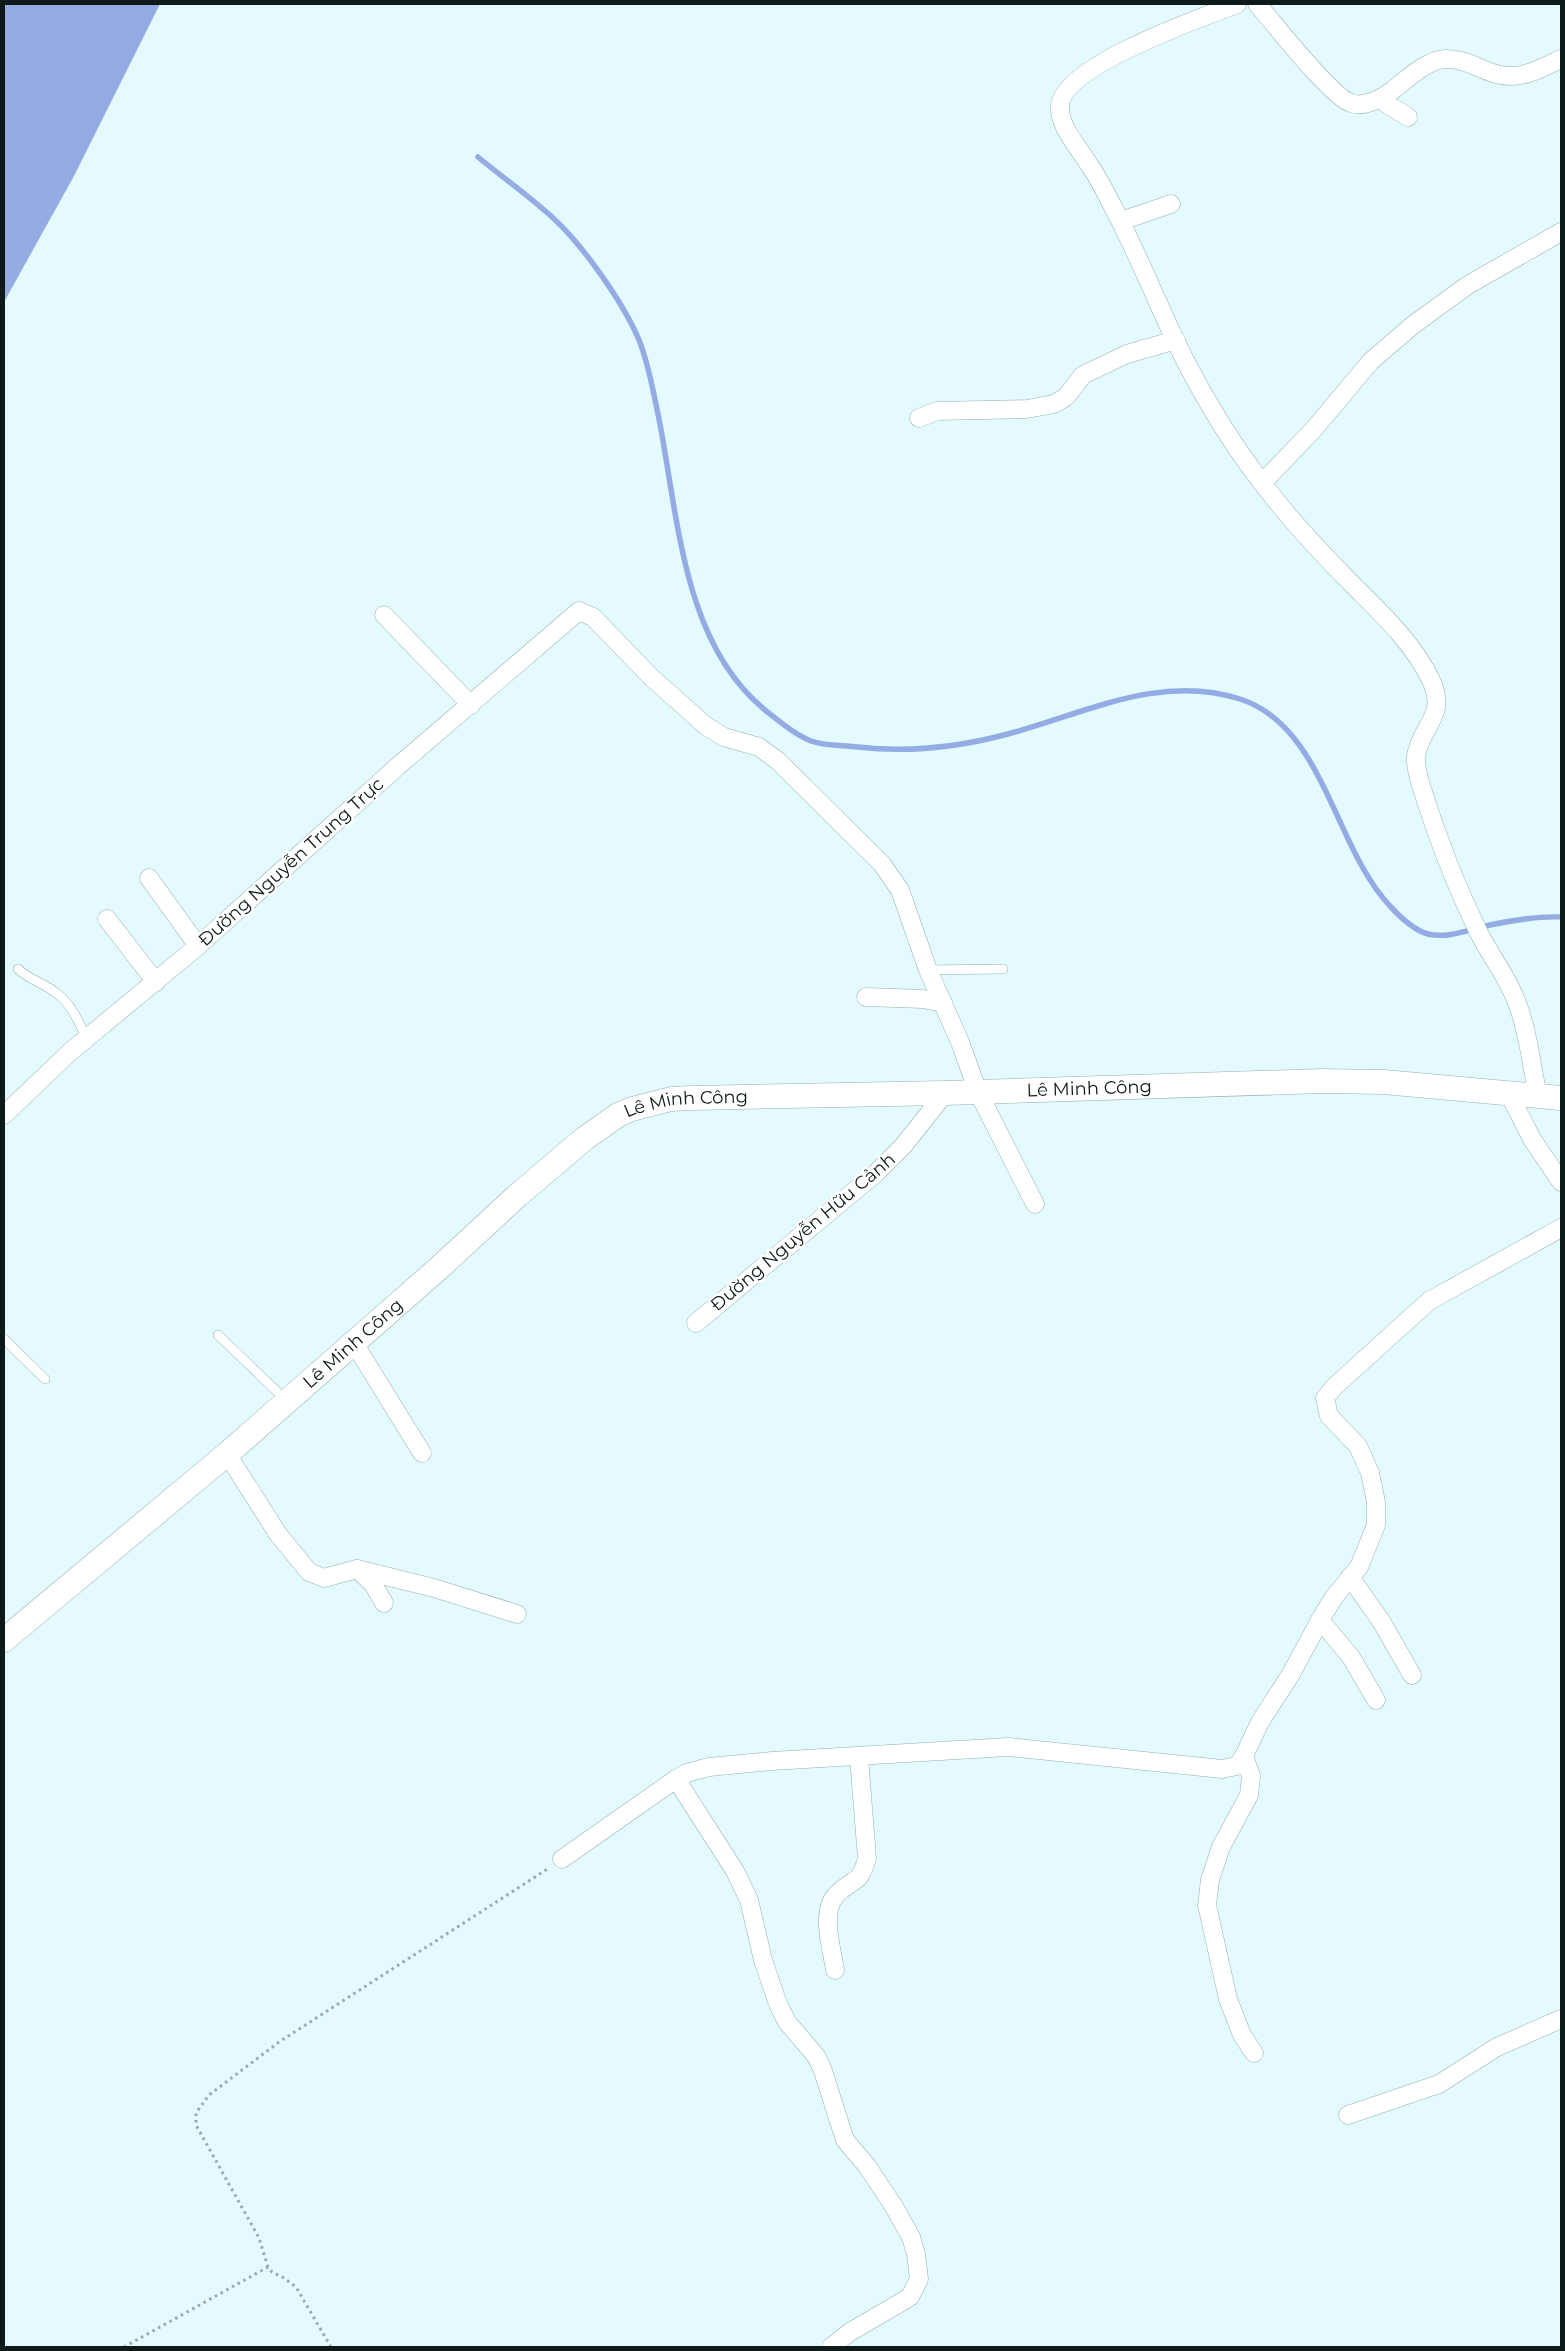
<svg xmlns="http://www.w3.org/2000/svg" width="1565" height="2351" font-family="Montserrat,sans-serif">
	<rect width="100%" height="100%" fill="#e3fafe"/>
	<!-- water -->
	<path fill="#94abe4" d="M4,4H160L74,176L4,302Z"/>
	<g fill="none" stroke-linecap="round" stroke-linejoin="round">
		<!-- stream -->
		<path stroke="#94abe4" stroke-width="5.5" d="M478,157C502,177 529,196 552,217C582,244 623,302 639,340C648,362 652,386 657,409C678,508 680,641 765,710C779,721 794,734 811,741C824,746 843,745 858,747C908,753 959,747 1008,734C1084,714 1159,673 1240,699C1324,726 1334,847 1390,906C1400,917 1413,930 1428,934C1448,939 1471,929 1490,925C1514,920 1537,916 1561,917"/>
		<defs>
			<g id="service">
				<path d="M18,969C30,980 43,983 55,992C71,1003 78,1021 87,1038"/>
				<path d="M928,970L1003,969"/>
				<path d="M218,1335L287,1401"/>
				<path d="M4,1339L45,1379"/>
			</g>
			<g id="minor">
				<path d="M1237,4C1203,17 1062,66 1060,106C1059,128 1080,149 1090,166C1099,179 1106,193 1113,207C1141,259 1161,314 1188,366C1209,406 1233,445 1260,480C1288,518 1321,553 1354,586C1383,615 1413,643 1431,680C1448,716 1421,725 1416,756C1415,764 1418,774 1420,782C1436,834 1455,884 1479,933C1490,955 1506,975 1515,998C1528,1028 1531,1064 1538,1096"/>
				<path d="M1257,4C1274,23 1331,97 1351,103C1364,108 1383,98 1393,90C1407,79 1427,60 1445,59C1470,58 1488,77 1511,76C1528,76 1546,66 1561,59"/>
				<path d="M1379,99L1408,117"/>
				<path d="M1121,221L1171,204"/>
				<path d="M919,418L937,411L1027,409L1054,404L1066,397L1083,375L1127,354L1176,340"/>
				<path d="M1262,483L1314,429L1371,361L1413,325L1468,285L1561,232"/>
				<path d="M384,615L471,705"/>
				<path d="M149,878L198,946"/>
				<path d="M107,919L156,982"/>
				<path d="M866,997L923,999L943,1003"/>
				<path d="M1509,1094L1532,1139L1561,1182"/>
				<path d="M4,1115L70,1052L198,946L398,766L579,611L593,617L651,677L706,726L724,737L759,747L778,761L882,864L900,890L928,970L960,1042L978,1092L1035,1204"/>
				<path d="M696,1323L876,1173L904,1145L945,1093"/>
				<path d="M354,1343L422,1453"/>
				<path d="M227,1454L278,1534L309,1572L324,1578L357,1569L434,1588L517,1614"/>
				<path d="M357,1569L373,1584L384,1603"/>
				<path d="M1350,1577L1381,1621L1412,1675"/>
				<path d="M1320,1620L1351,1657L1376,1700"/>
				<path d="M1244,1756L1251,1776L1249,1795L1221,1847L1210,1880L1207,1905L1228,1999L1242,2035L1254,2053"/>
				<path d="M676,1779L735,1871L749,1900L763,1960L778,2004L787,2022L816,2056L822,2068L845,2140L867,2166L893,2205L911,2237L916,2254L919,2279L910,2297L850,2332L831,2347"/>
				<path d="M562,1859L676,1779L687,1773L709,1767L772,1761L1008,1747L1222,1769L1237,1766L1244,1756L1260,1722L1291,1674L1320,1620L1334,1597L1359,1567L1376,1525V1502L1370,1473L1358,1446L1329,1416L1325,1398L1334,1387L1429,1301L1561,1228"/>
				<path d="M835,1970C832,1949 820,1912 836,1895C852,1878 860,1886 867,1858L859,1757"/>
				<path d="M1348,2115L1439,2084L1497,2047L1561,2019"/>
			</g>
			<g id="secondary">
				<path id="s1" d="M4,1640L227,1454L439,1268L518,1195L584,1139L618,1115L632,1109L671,1099L692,1098L945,1093L1323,1081L1384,1082L1561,1098"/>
			</g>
		</defs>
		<!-- service casing -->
		<use href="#service" stroke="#93aeb2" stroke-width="10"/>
		<!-- minor casing -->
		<use href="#minor" stroke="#93aeb2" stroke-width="19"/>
		<!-- secondary casing -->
		<use href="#secondary" stroke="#93aeb2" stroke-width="25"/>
		<!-- path -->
		<g stroke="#96a9ac" stroke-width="3" stroke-dasharray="2.5 4" stroke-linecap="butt">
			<path d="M124,2347L268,2267"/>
			<path d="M331,2347L296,2287L284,2278L272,2272L268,2267L259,2238L196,2125V2113L209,2095L279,2042L549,1868"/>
		</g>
		<!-- service -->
		<use href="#service" stroke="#fff" stroke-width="9"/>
		<!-- minor -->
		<use href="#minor" stroke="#fff" stroke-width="18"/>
		<!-- secondary -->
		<use href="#secondary" stroke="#fff" stroke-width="24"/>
	</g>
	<g text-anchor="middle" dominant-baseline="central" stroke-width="5" stroke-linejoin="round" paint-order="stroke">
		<!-- street labels -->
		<g font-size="18" fill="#0e191a" stroke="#fff">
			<text transform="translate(291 862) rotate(-42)">Đường Nguyễn Trung Trực</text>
			<text stroke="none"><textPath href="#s1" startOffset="1282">Lê Minh Công</textPath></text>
			<text stroke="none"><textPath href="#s1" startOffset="878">Lê Minh Công</textPath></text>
			<text transform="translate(803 1232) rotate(-40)">Đường Nguyễn Hữu Cảnh</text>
			<text stroke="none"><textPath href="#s1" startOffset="458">Lê Minh Công</textPath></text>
		</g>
	</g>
	<!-- border -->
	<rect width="1565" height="2351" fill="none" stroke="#0e191a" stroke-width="10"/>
</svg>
